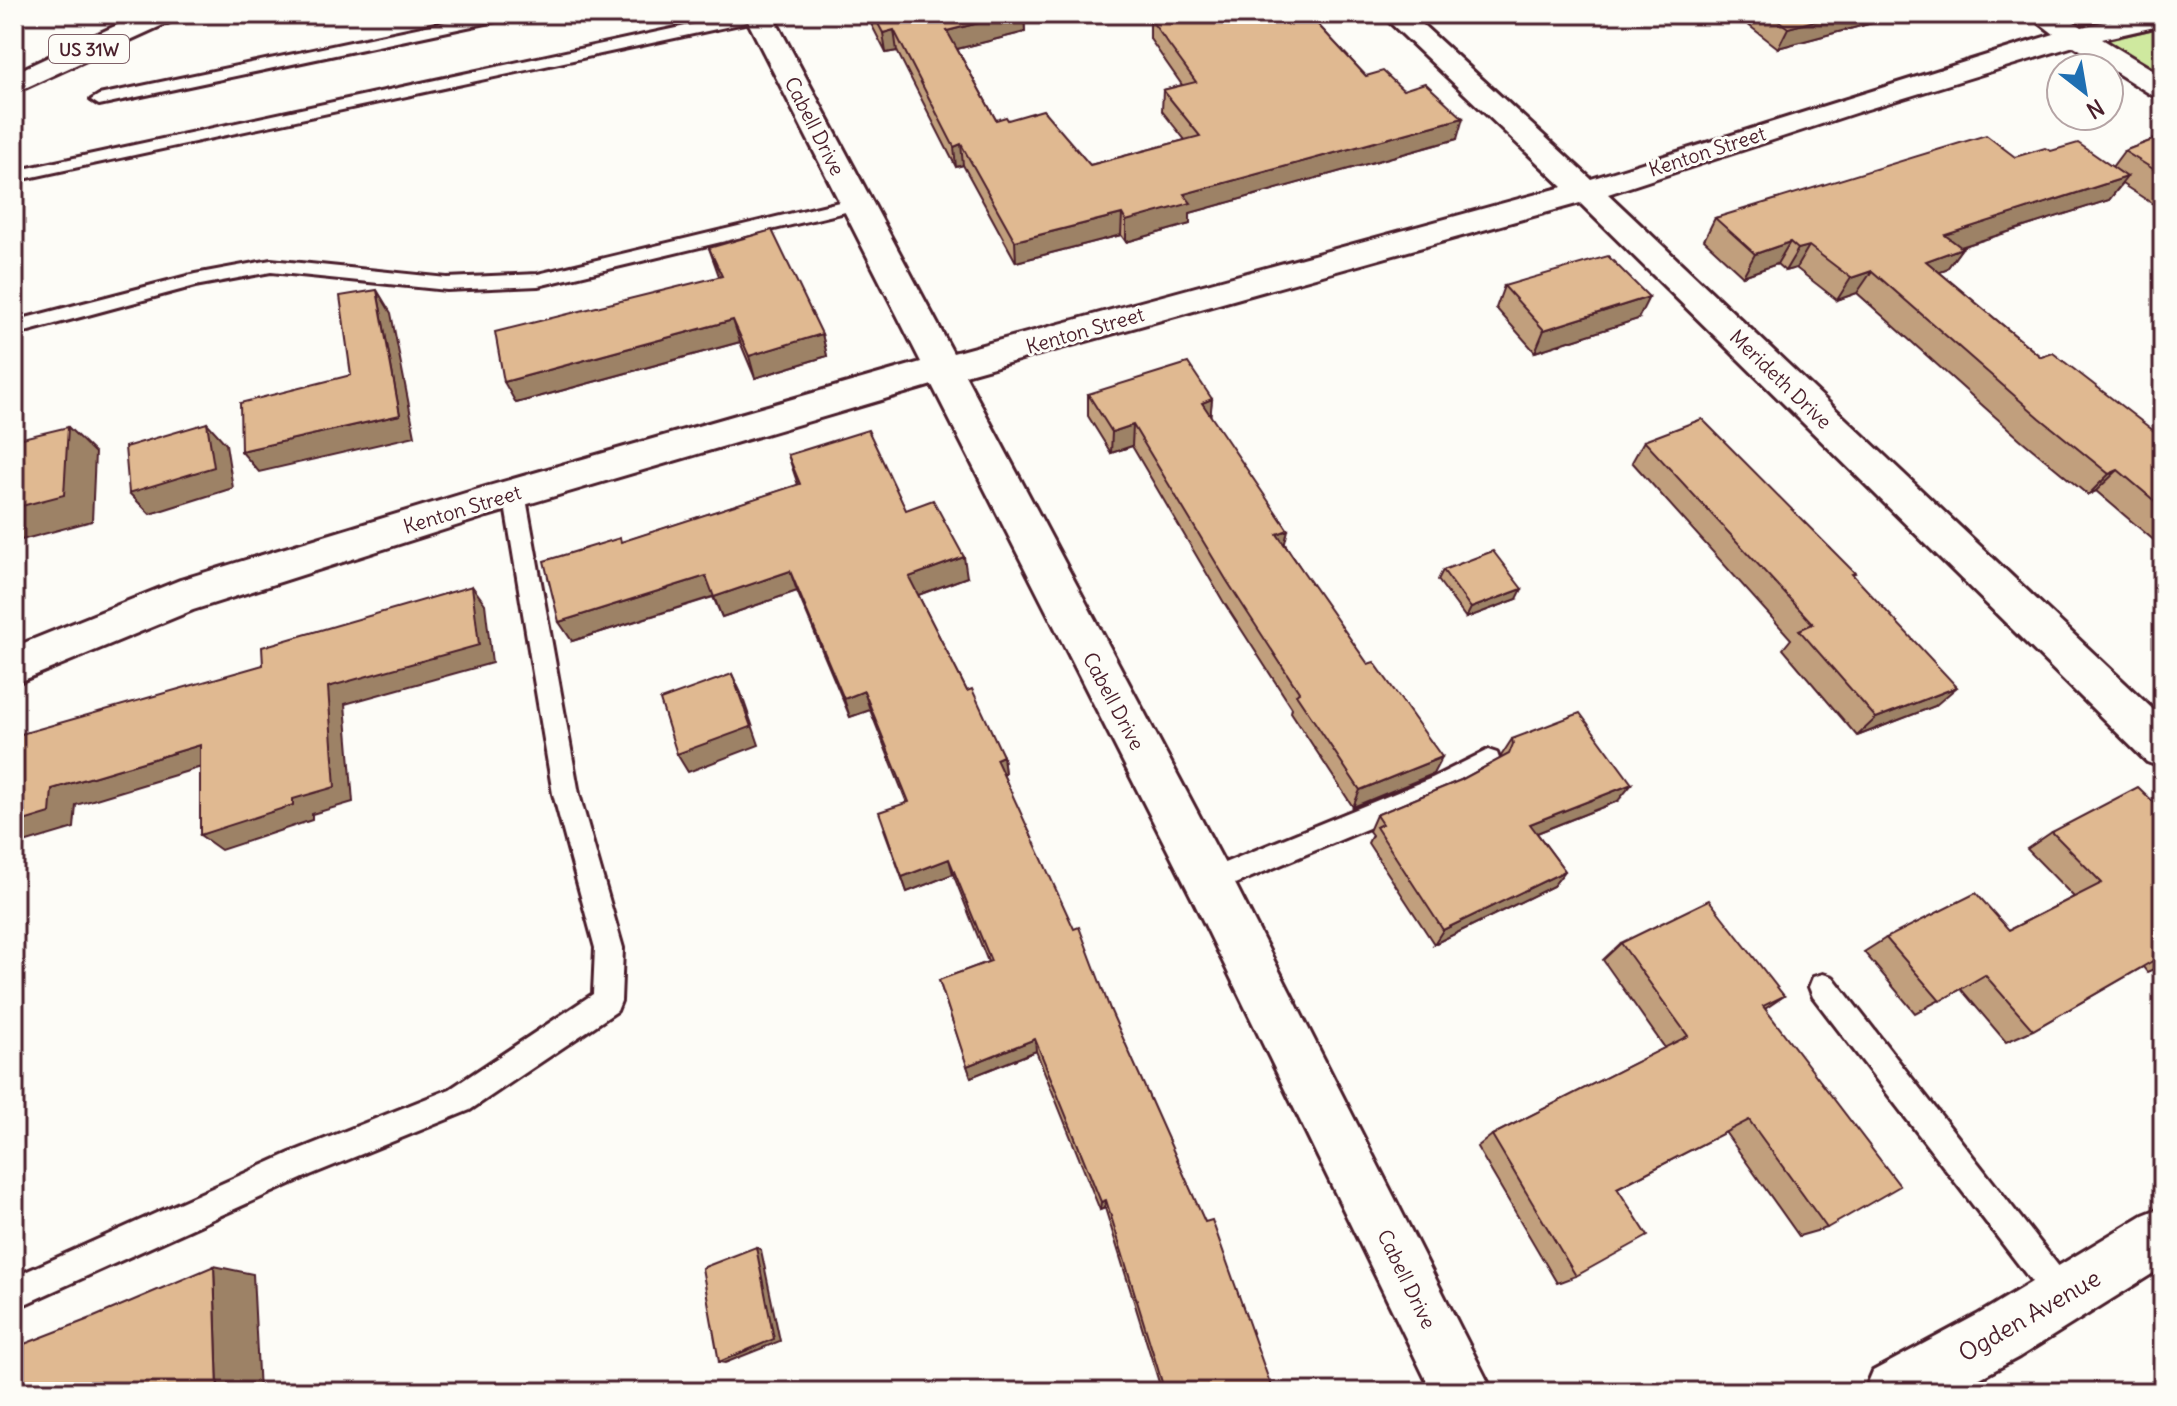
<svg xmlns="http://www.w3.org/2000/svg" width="2177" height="1406" font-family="Delius,sans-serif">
	<rect width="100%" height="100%" fill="#fdfcf7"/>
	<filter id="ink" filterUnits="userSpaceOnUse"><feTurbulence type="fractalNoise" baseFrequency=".0125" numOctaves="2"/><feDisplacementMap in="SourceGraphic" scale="16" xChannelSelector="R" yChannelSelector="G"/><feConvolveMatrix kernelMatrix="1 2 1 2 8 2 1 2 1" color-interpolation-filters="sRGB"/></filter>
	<g filter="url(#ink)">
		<!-- green -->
		<path fill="#cfe99f" stroke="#8c8465" stroke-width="2" d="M2163,27V80L2106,44L2108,40Z"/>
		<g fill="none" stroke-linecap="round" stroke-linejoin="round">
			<defs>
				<g id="lane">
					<path d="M483,14H513L505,19L99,105L91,100L99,95Z"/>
					<path d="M741,14L766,15L758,20L14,181V171Z"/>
					<path d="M856,198L862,200L865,204L862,208L538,286L447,290L271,272L195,286L14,335V321L195,274L271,260L447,278L538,274Z"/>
					<path d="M514,485L522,487L525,493L579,794L623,948L621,1001L617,1011L470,1110L310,1175L14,1309V1277L290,1153L450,1089L593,994L595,948L553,794L503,493L506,487Z"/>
					<path d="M1488,750L1497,753L1500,761L1497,769L1450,794L1218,891L1209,894L1200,891L1196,882L1200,873L1432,778Z"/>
					<path d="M1823,974L1833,977L2074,1286L2079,1297L2074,1308L2063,1313L2052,1308L1813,997L1809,987L1813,977Z"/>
				</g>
				<g id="street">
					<path d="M744,14H772L953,353L1563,187L1381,14H1411L1591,179L2054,34L2028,14H2062L2082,27L2138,14H2163V25L2102,39L2163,76V98L2152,95L2074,46L1858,112L1608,194L2163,719V768L2147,762L1580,203L965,375L1226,866L1493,1392H1432L1192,898L932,385L487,516L193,610L14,684V647L180,580L485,487L921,362Z"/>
					<path d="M2163,1207V1267L2019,1357L1954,1392H1864L1873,1371L1977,1315L2143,1215Z"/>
				</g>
				<path id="primary" d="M141,14H178L174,20L14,93V73Z"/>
			</defs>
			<!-- lane casing -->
			<use href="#lane" stroke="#4a1f2b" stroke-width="6"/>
			<!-- street casing -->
			<use href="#street" stroke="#4a1f2b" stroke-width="6"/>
			<!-- primary casing -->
			<use href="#primary" stroke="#4a1f2b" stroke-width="6"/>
			<!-- lane -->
			<use href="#lane" fill="#fdfcf7" fill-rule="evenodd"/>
			<!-- street -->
			<use href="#street" fill="#fdfcf7" fill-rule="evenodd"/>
			<!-- primary -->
			<use href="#primary" fill="#fdfcf7" fill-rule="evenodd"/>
		</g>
		<!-- wall -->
		<g fill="#c19f7d" stroke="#4a1f2b" stroke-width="2">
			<path d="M866,14H1024L1025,32L957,49L996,120H1008L1090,165L1185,140L1162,111L1163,90L1182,85L1150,39V19L1154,18L1150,14H1308L1366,76L1457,139L1190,213V224L1126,242L1121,235L1016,262L963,165L956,167L897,51L886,53Z"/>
			<path d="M1734,14H1906L1778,48Z"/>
			<path d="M2163,136V207L2159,208L2122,184L2109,200L1961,247L1962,248L1946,270L1939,272L2041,357L2163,438V548L2096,491L2088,495L2020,439L1857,293L1837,300L1796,268L1785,271L1777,264L1743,276L1704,240L1715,218L2015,157L2051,151L2112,167L2124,151Z"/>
			<path d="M709,248L822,334L827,356L755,378L740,342L516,403L719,276Z"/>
			<path d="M1504,286L1638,319L1535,352L1496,308Z"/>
			<path d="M1088,394L1212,399L1210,416L1285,544L1433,774L1353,807L1291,712L1292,708L1223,601L1132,446L1111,453L1088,416Z"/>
			<path d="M1644,441L1853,575L1935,706L1857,736L1783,649L1791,639L1632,462Z"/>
			<path d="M788,455L906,510L967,577L918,595L967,691L1003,756L1005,774H1003L1257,1392H1162L1105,1208L1100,1210L1036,1051L971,1077L939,980L988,962L953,874L907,892L884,829L907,803L870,710L850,717L797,591L722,617L713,597L572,641L622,542L798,485Z"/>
			<path d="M1443,570L1517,599L1466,618L1438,580Z"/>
			<path d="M1512,739L1618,801L1537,833L1565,871L1553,886L1434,944L1368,843L1372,835L1369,831L1376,815L1461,780L1502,758L1501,756Z"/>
			<path d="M2163,811V965L2147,972L2143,967L2033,1030L2006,1042L1961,989L1915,1013L1864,952L1886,938L2009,930L2074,897L2027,849L2052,832Z"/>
			<path d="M1621,943L1784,996L1765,1009L1827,1228L1799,1236L1725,1132L1617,1188L1576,1276L1557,1283L1477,1147L1492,1135L1665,1048L1603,960Z"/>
		</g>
		<!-- shaded-wall -->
		<g fill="#9d8266" stroke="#4a1f2b" stroke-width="2">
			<path d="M14,14H28L14,20Z"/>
			<path d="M1014,14H1024L1025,32L949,51L947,31Z"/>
			<path d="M1841,14H1906L1778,48L1788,28Z"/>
			<path d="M894,30L897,51L886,53L883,33Z"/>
			<path d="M1463,118L1457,139L1190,213V224L1126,242V221L1184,194Z"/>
			<path d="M961,144L963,165L956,167L954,147Z"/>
			<path d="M2127,177L2109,200L1929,257L1945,235Z"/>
			<path d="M1122,214L1121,235L1016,262L1015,241Z"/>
			<path d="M1790,242L1777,264L1743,276L1755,254Z"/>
			<path d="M1809,246L1796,268L1785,271L1798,249Z"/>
			<path d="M1962,248L1946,270L1910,283L1926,261Z"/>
			<path d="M1872,271L1857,293L1837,300L1851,278Z"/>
			<path d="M377,290L391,313L415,436L259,472L241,451L400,415Z"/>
			<path d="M1649,297L1638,319L1535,352L1544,330Z"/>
			<path d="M733,320L740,342L516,403L504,382Z"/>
			<path d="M822,334L827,356L755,378L749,356Z"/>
			<path d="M1212,399L1210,421L1202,403Z"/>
			<path d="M207,423L226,444L233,488L150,514L129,493Z"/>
			<path d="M1133,425L1132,446L1111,453L1112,432Z"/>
			<path d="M68,427L95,453L92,521L14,542V508Z"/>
			<path d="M2118,470L2096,491L2088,495L2109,474Z"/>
			<path d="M1288,530L1283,551L1277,534Z"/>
			<path d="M964,557L967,577L913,597L909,577Z"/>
			<path d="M790,571L797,591L722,617L714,597Z"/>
			<path d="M706,576L715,596L572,641L559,622Z"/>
			<path d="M472,586L485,604L492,663L345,704L353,802L312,814V820L221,850L200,835L293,799L328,687Z"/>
			<path d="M1522,589L1517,599L1466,618L1471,608Z"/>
			<path d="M732,674L741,693L759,745L688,772L677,754Z"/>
			<path d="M1957,687L1935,706L1857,736L1876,718Z"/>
			<path d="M864,691L870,710L850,717L844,699Z"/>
			<path d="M200,745L221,761L76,805L74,828L14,846V824L52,789Z"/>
			<path d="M1003,756L1005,774L998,776L996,759Z"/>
			<path d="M1442,757L1433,774L1353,807L1360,790Z"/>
			<path d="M1632,784L1618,801L1519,840L1530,824Z"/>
			<path d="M949,859L953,874L907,892L902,877Z"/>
			<path d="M1565,871L1553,886L1434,944L1443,930Z"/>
			<path d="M1035,1039L1036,1051L971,1077L967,1066Z"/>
			<path d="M1106,1200L1105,1208L1100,1210L1101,1202Z"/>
			<path d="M756,1247L761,1250L780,1341L725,1363L719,1362Z"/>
			<path d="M214,1266L253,1274L259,1392H218Z"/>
		</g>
		<!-- building -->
		<g fill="#e0b991" stroke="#4a1f2b" stroke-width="2">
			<path d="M873,14H1014L947,31L996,120L1006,117L1008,120L1043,110L1090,165L1200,136L1163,90L1196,82L1150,19L1169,15L1168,14H1308L1366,76L1383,71L1403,90L1425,83L1463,118L1184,194L1191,203L1126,221L1122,214L1015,241L961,144L954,147L894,30L883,33Z"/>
			<path d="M1770,14H1841L1788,28Z"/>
			<path d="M1986,135L2015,157L2045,148L2051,151L2078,143L2127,177L1945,235L1962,248L1926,261L2041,357L2053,353L2163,438V508L2118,470L2109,474L2040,418L1872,271L1851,278L1809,246L1798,249L1790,242L1755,254L1715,218Z"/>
			<path d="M2163,136V175L2124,151Z"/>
			<path d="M772,230L822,334L749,356L733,320L504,382L495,332L722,276L709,248Z"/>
			<path d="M1608,256L1649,297L1544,330L1504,286Z"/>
			<path d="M377,290L400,415L241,451L240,403L351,375L340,296Z"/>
			<path d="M1188,363L1212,399L1202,403L1288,530L1277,534L1368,664L1374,662L1442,757L1360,790L1296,694L1299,692L1227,581L1133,425L1112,432L1088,394Z"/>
			<path d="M1702,419L1855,573L1852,574L1957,687L1876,718L1799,630L1813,624L1644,441Z"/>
			<path d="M207,423L214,467L129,493L125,447Z"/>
			<path d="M68,427L64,495L14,508V440Z"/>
			<path d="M868,430L906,510L933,500L964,557L909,577L967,691L972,689L1003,756L996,759L1074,929L1079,927L1110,1009L1205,1222L1212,1220L1271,1386L1257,1392H1165L1106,1200L1101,1202L1035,1039L967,1066L939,980L991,961L949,859L902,877L879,812L909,802L864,691L844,699L790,571L714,597L706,576L559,622L544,561L620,538L621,542L800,484L788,455Z"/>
			<path d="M1493,551L1522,589L1471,608L1443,570Z"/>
			<path d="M472,586L479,645L328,687L335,787L293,799V805L200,835V745L52,789L50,813L14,824V736L263,665L262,647Z"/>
			<path d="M732,674L751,727L677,754L660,700Z"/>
			<path d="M1580,713L1632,784L1530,824L1565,871L1443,930L1376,827L1382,824L1376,815L1461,780L1509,754L1513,744L1512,739Z"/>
			<path d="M2138,787L2163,811V955L2033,1030L1985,975L1940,1001L1886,938L1976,893L2009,930L2102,883L2052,832Z"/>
			<path d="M1709,900L1784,996L1763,1006L1900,1186L1827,1228L1749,1120L1617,1188L1648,1236L1576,1276L1492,1135L1688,1036L1621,943Z"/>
			<path d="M756,1247L774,1339L719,1362L702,1268Z"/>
			<path d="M214,1266L218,1392H14V1348L94,1317Z"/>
		</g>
	</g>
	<g text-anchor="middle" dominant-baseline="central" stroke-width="6" stroke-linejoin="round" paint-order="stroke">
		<!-- shield labels -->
		<rect fill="#fdfcf7" stroke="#806168" stroke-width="2" x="49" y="35" width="80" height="28" rx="6"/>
		<g font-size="18" font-weight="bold" fill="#4a1f2b">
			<text x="89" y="49">US 31W</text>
		</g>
		<!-- street labels -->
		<g font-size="20" fill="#4a1f2b" stroke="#fdfcf7">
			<text transform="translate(815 126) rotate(63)">Cabell Drive</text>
			<text transform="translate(1707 151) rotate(-18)">Kenton Street</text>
			<text transform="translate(1085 330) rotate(-16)">Kenton Street</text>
			<text transform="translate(1781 379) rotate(44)">Merideth Drive</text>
			<text transform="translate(462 509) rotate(-17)">Kenton Street</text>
			<text transform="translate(1114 701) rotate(62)">Cabell Drive</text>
			<text transform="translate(1407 1279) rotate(64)">Cabell Drive</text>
		</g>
		<!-- near-street labels -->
		<g font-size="24" fill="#4a1f2b" stroke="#fdfcf7">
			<text transform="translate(2029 1315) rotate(-30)">Ogden Avenue</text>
		</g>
	</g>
	<!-- margin -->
	<rect width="2177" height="1406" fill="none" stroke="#fdfcf7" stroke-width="48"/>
	<rect x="24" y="24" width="2129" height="1358" fill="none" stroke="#4a1f2b" stroke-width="3" filter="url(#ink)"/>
	<!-- north arrow -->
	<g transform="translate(2085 92) rotate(149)"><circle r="38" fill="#fdfcf7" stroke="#b5a4a5" stroke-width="2"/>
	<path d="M0-6L14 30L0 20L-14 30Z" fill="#1f6fb2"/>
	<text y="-12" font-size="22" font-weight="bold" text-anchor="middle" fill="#4a1f2b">N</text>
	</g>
</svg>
